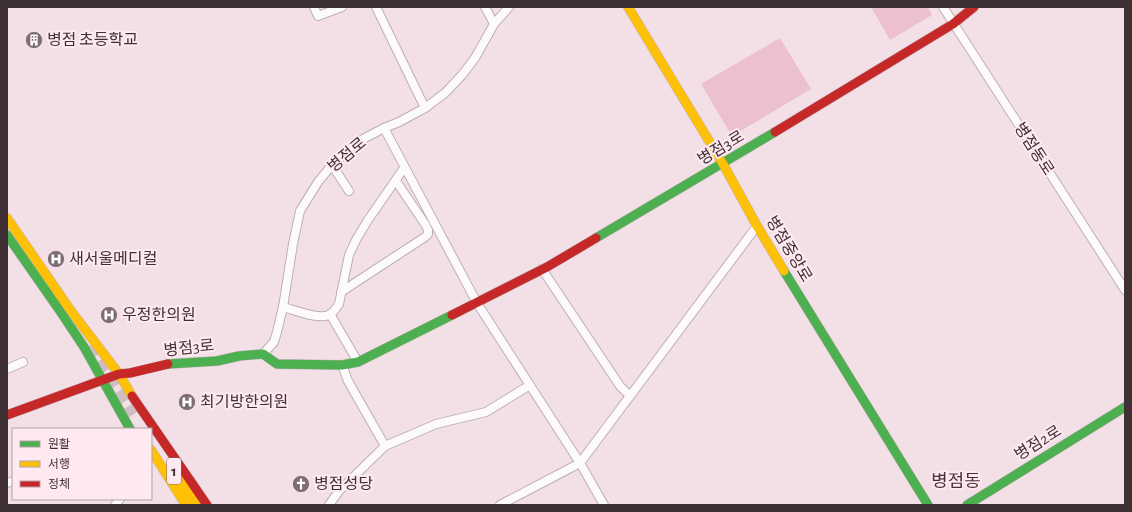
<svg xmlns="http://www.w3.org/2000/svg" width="1132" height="512" font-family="'Alegreya Sans','Noto Sans KR',sans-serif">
	<rect width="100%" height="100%" fill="#f3e0e7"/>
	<!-- green -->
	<g fill="#ecc0d0">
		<path d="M871,7H928L932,15L890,40Z"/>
		<path d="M780,38L811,89L732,136L701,84Z"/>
	</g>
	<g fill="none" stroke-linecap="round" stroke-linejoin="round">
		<!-- primary-tunnel -->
		<path stroke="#cfbdc3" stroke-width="12" stroke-dasharray="12 6" stroke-linecap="butt" d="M89,346L134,414"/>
		<defs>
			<g id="street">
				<path d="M314,7L318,16L342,7"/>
				<path d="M376,7L425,108"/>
				<path d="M485,7L494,24"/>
				<path d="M943,7L1125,290"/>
				<path d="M384,128L477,303L580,463L604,505"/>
				<path d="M332,165L349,191"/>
				<path d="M542,269L620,386L630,396"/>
				<path d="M341,292L425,237L428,234V230L425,224L396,181"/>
				<path d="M283,307C295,310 320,321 331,314C334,311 337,307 339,304L349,255L356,240L368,220L404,168"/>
				<path d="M330,314L358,362"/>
				<path d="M263,354L274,342L277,332L283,307L293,244L300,211L318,182L332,165L352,147L363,139L384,128L399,122L425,108L445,93L462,75L475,58L494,24L509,7"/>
				<path d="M342,365L348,381L385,446"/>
				<path d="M7,369L23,362"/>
				<path d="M7,483L13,481"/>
				<path d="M115,505L120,499"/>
				<path d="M329,505L339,491L385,446L436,424L486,412L530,385"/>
				<path d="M500,505L580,463L757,226"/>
			</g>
			<g id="fast">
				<path d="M7,235L60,311L84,347L130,429"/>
				<path d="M596,238L775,132"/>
				<path d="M784,271L928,505"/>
				<path d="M168,364L217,361L239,356L263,354L277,364L342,365L358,362L452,315"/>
				<path d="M967,505L1125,407"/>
			</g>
			<g id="slow">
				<path d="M628,7L723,164L757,226L784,271"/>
				<path d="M7,218L71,311L119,374L132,396"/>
				<path d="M151,450L186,505"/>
				<path d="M174,471L196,505"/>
			</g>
			<g id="jam">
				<path d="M775,132L953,24L974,7"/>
				<path d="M452,315L547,267L596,238"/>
				<path d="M132,396L207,505"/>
				<path d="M7,415L119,374L130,373L168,364"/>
			</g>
		</defs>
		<!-- street casing -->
		<use href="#street" stroke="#beaeb4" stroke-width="10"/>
		<!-- fast casing -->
		<use href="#fast" stroke="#beaeb4" stroke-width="10"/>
		<!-- slow casing -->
		<use href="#slow" stroke="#beaeb4" stroke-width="10"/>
		<!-- jam casing -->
		<use href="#jam" stroke="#beaeb4" stroke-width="10"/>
		<!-- street -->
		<use href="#street" stroke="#fdfafb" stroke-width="8"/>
		<!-- fast -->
		<use href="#fast" stroke="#4caf50" stroke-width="9"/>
		<!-- slow -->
		<use href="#slow" stroke="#ffc107" stroke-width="9"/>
		<!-- jam -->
		<use href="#jam" stroke="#c62828" stroke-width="9"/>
	</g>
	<!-- icons -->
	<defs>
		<symbol id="building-disc" viewBox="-11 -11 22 22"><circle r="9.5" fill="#7d6e73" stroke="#ffe9f1"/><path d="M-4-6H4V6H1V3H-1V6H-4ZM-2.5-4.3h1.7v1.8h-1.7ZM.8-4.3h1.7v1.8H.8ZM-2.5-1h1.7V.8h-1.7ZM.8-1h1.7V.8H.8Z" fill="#fff"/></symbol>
		<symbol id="hospital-disc" viewBox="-11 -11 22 22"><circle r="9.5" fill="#7d6e73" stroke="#ffe9f1"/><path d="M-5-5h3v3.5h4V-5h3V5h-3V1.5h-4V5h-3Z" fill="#fff"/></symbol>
		<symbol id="church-disc" viewBox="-11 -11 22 22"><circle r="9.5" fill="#7d6e73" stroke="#ffe9f1"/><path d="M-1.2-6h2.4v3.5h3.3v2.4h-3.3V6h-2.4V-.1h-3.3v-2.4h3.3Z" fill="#fff"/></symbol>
	</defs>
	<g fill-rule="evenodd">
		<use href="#building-disc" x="24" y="30" width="20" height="20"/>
		<use href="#hospital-disc" x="46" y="249" width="20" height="20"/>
		<use href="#hospital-disc" x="99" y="305" width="20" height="20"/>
		<use href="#hospital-disc" x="177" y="392" width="20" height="20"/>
		<use href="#church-disc" x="291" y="474" width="20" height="20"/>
	</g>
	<g text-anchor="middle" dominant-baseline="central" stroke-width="4" stroke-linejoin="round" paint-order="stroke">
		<!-- shield labels -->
		<rect fill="#ffe9f1" stroke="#78686d" stroke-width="1" x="167" y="458" width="14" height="26" rx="3"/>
		<g font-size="15" font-weight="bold" fill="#3e3035">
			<text x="174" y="471">1</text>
		</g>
		<!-- poi labels -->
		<g font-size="16" fill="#3e3035" stroke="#ffe9f1" text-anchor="start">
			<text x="47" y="40">병점 초등학교</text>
			<text x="69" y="259">새서울메디컬</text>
			<text x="122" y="315">우정한의원</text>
			<text x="200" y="402">최기방한의원</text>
			<text x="314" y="484">병점성당</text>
		</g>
		<!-- street labels -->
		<g font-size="16" fill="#3e3035" stroke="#ffe9f1">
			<text transform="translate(721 148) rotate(-31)">병점3로</text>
			<text transform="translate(1034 149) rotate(57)">병점동로</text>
			<text transform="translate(347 155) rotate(-40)">병점로</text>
			<text transform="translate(789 249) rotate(59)">병점중앙로</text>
			<text transform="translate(189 348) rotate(-6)">병점3로</text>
			<text transform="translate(1038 443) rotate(-32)">병점2로</text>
		</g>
		<!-- quarter labels -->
		<g font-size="18" fill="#492f39" stroke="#ffe9f1">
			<text x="956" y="482">병점동</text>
		</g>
	</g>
	<!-- border -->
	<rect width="1132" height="512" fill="none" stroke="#3e3035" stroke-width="16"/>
	<!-- legend -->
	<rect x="12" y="428" width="140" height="72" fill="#ffe9f1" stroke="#b29fa6"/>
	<rect x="20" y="441" width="20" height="6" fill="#4caf50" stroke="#b29fa6"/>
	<text x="48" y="448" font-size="12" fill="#3e3035">원활</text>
	<rect x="20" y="461" width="20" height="6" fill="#ffc107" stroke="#b29fa6"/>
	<text x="48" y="468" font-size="12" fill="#3e3035">서행</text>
	<rect x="20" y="481" width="20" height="6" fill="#c62828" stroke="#b29fa6"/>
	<text x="48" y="488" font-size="12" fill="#3e3035">정체</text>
</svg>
